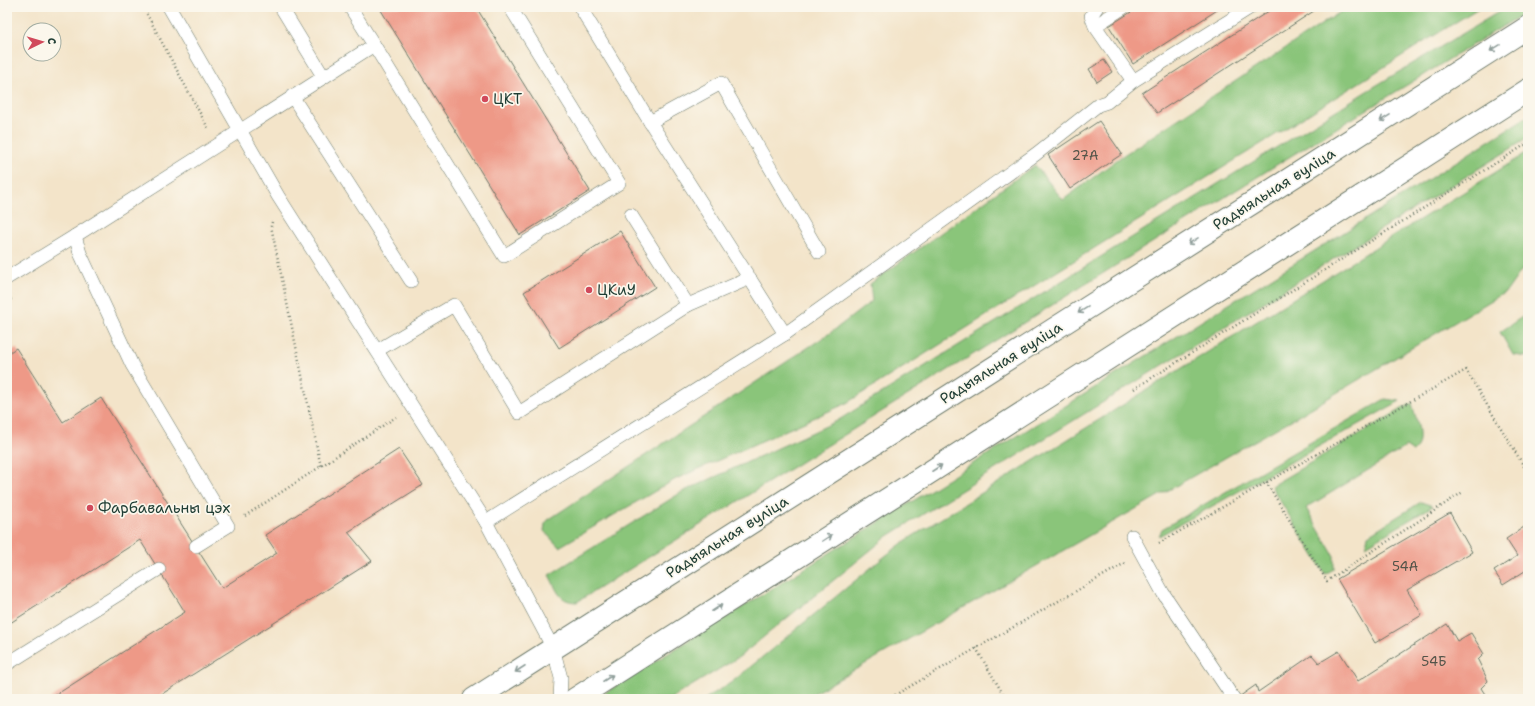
<svg xmlns="http://www.w3.org/2000/svg" width="1535" height="706" font-family="'Shantell Sans',sans-serif">
	<rect width="100%" height="100%" fill="#fbf7ec"/>
	<filter id="ink" filterUnits="userSpaceOnUse"><feTurbulence type="fractalNoise" baseFrequency=".025" numOctaves="2"/><feDisplacementMap in="SourceGraphic" scale="8" xChannelSelector="R" yChannelSelector="G"/><feConvolveMatrix kernelMatrix="1 2 1 2 8 2 1 2 1" color-interpolation-filters="sRGB"/></filter>
	<filter id="wash" filterUnits="userSpaceOnUse"><feTurbulence type="fractalNoise" baseFrequency=".012" numOctaves="4" result="noise"/><feDisplacementMap in="SourceGraphic" scale="16" xChannelSelector="R" yChannelSelector="G"/><feGaussianBlur stdDeviation="0.9" result="paint"/><feColorMatrix in="noise" values="0 0 0 0 0 0 0 0 0 0 0 0 0 0 0 0 0 1.4 0 .05"/><feComposite in="paint" operator="in"/></filter>
	<g filter="url(#wash)">
		<rect width="100%" height="100%" fill="#f3e4c9"/>
		<!-- green -->
		<g fill="#8ac57a" stroke="#548157">
			<path d="M1348,7H1480L845,404L676,479L559,547L544,531L545,524L548,520L833,331L872,301L870,284L1035,165L1063,200L1122,156Z"/>
			<path d="M1507,7H1528V11L1286,159L577,602C558,602 557,589 549,575L682,492L837,421L1367,91Z"/>
			<path d="M1528,116V138L888,536L739,657L670,699H595L1380,210Z"/>
			<path d="M1528,152V261L1507,291L1298,416L804,699H705L732,682L884,557L905,541Z"/>
			<path d="M1528,313V357L1513,355L1500,332Z"/>
			<path d="M1385,399L1400,401L1159,536L1162,529Z"/>
			<path d="M1412,403C1415,417 1426,441 1413,452L1406,447L1306,508L1334,556V569L1325,574L1271,486Z"/>
			<path d="M1421,502L1433,506L1366,546L1368,535Z"/>
		</g>
		<g id="blocks">
			<!-- building -->
			<g fill="#ee9987">
				<path d="M379,7H476L590,191L520,235Z"/>
				<path d="M1139,7H1222L1133,64L1109,26Z"/>
				<path d="M1275,7H1320L1157,113L1142,93Z"/>
				<path d="M1104,60L1112,72L1097,82L1089,69Z"/>
				<path d="M1099,121L1122,154L1070,189L1048,155Z"/>
				<path d="M620,231L655,287L559,348L524,292Z"/>
				<path d="M16,348L63,422L101,398L222,588L277,553L265,535L399,449L423,485L348,532L372,561L154,699H52L51,698L185,612L140,540L7,625V354Z"/>
				<path d="M1450,513L1472,552L1407,590L1422,615L1375,643L1337,579Z"/>
				<path d="M1524,527L1528,533V569L1503,585L1494,571L1517,556L1506,539Z"/>
				<path d="M1447,624L1457,641L1471,633L1484,654L1478,660L1488,681L1481,688L1488,699H1236L1256,685L1258,692L1312,655L1319,663L1339,651L1358,681Z"/>
			</g>
		</g>
	</g>
	<g filter="url(#ink)">
		<use href="#blocks" fill-opacity="0" stroke="#697768" stroke-width="1"/>
		<g fill="none" stroke-linecap="round" stroke-linejoin="round">
			<defs>
				<g id="service">
					<path d="M169,7L278,196L486,522L553,648L561,678L560,699"/>
					<path d="M281,7L323,76"/>
					<path d="M1124,7L1095,26L1133,81"/>
					<path d="M1095,26L1091,16L1097,7"/>
					<path d="M374,45L504,256L619,183L510,7"/>
					<path d="M292,96L411,281"/>
					<path d="M650,122L721,83L819,252"/>
					<path d="M75,236L374,45L350,7"/>
					<path d="M7,278L75,236L80,253L132,365L228,526L196,546"/>
					<path d="M688,305L750,278"/>
					<path d="M785,334L1036,154L1098,105L1107,102L1133,81L1251,7"/>
					<path d="M378,350L454,305L519,413L688,305L631,215"/>
					<path d="M486,522L785,334L650,122L580,7"/>
					<path d="M1132,536L1163,593L1234,699"/>
					<path d="M7,664L159,569"/>
				</g>
				<g id="primary">
					<path d="M474,699L1528,27"/>
					<path d="M575,699L1528,90"/>
				</g>
			</defs>
			<!-- service casing -->
			<use href="#service" stroke="#697768" stroke-width="14"/>
			<!-- primary casing -->
			<use href="#primary" stroke="#697768" stroke-width="24"/>
			<!-- path -->
			<g stroke="#697768" stroke-width="2.5" stroke-dasharray="1 3" stroke-linecap="butt">
				<path d="M143,7L208,128"/>
				<path d="M272,222L271,226L321,467"/>
				<path d="M7,301L13,298"/>
				<path d="M1134,389L1528,143"/>
				<path d="M1266,482L1327,581L1463,492"/>
				<path d="M245,516L396,417"/>
				<path d="M1159,543L1466,370L1528,473"/>
				<path d="M976,648L1006,699"/>
				<path d="M888,699L1125,563"/>
			</g>
			<!-- service -->
			<use href="#service" stroke="#fff" stroke-width="13"/>
			<!-- primary -->
			<use href="#primary" stroke="#fff" stroke-width="22"/>
		</g>
		<!-- one-way arrows -->
		<defs><path id="oneway-shaft" d="M-6 0H5M1.5-3L5.5 0L1.5 3" fill="none" stroke-width="1.6" stroke-linecap="round" stroke-linejoin="round"/></defs>
		<g stroke="#8f9e9a">
			<use href="#oneway-shaft" transform="translate(1495 48) rotate(148)"/>
			<use href="#oneway-shaft" transform="translate(1385 118) rotate(148)"/>
			<use href="#oneway-shaft" transform="translate(1193 241) rotate(148)"/>
			<use href="#oneway-shaft" transform="translate(1083 310) rotate(148)"/>
			<use href="#oneway-shaft" transform="translate(937 468) rotate(-33)"/>
			<use href="#oneway-shaft" transform="translate(827 538) rotate(-33)"/>
			<use href="#oneway-shaft" transform="translate(717 608) rotate(-33)"/>
			<use href="#oneway-shaft" transform="translate(520 669) rotate(147)"/>
			<use href="#oneway-shaft" transform="translate(608 678) rotate(-33)"/>
		</g>
	</g>
	<!-- markers -->
	<g fill="#d1495b" stroke="#fbf7ec" stroke-width="1.5">
		<circle cx="485" cy="99" r="4"/>
		<circle cx="589" cy="290" r="4"/>
		<circle cx="90" cy="508" r="4"/>
	</g>
	<g text-anchor="middle" dominant-baseline="central" stroke-width="3.5" stroke-linejoin="round" paint-order="stroke">
		<!-- number labels -->
		<g font-size="13" fill="#535449">
			<text x="1085" y="155">27А</text>
			<text x="1405" y="566">54А</text>
			<text x="1434" y="661">54Б</text>
		</g>
		<!-- poi labels -->
		<g font-size="15" fill="#1f3d34" stroke="#fbf7ec" text-anchor="start">
			<text x="493" y="99">ЦКТ</text>
			<text x="597" y="290">ЦКиУ</text>
			<text x="98" y="508">Фарбавальны цэх</text>
		</g>
		<!-- street labels -->
		<g font-size="15" fill="#1f3d34" stroke="#fbf7ec">
			<text transform="translate(1274 189) rotate(-32)">Радыяльная вуліца</text>
			<text transform="translate(1001 363) rotate(-32)">Радыяльная вуліца</text>
			<text transform="translate(727 537) rotate(-32)">Радыяльная вуліца</text>
		</g>
	</g>
	<!-- margin -->
	<rect width="1535" height="706" fill="none" stroke="#fbf7ec" stroke-width="24"/>
	<!-- north arrow -->
	<g transform="translate(42 42) rotate(85)"><circle r="19" fill="#fbf7ec" stroke="#a3ada2"/>
	<path d="M0-3L7 15L0 10L-7 15Z" fill="#d1495b"/>
	<text y="-6" font-size="11" font-weight="bold" text-anchor="middle" fill="#1f3d34">С</text>
	</g>
</svg>
